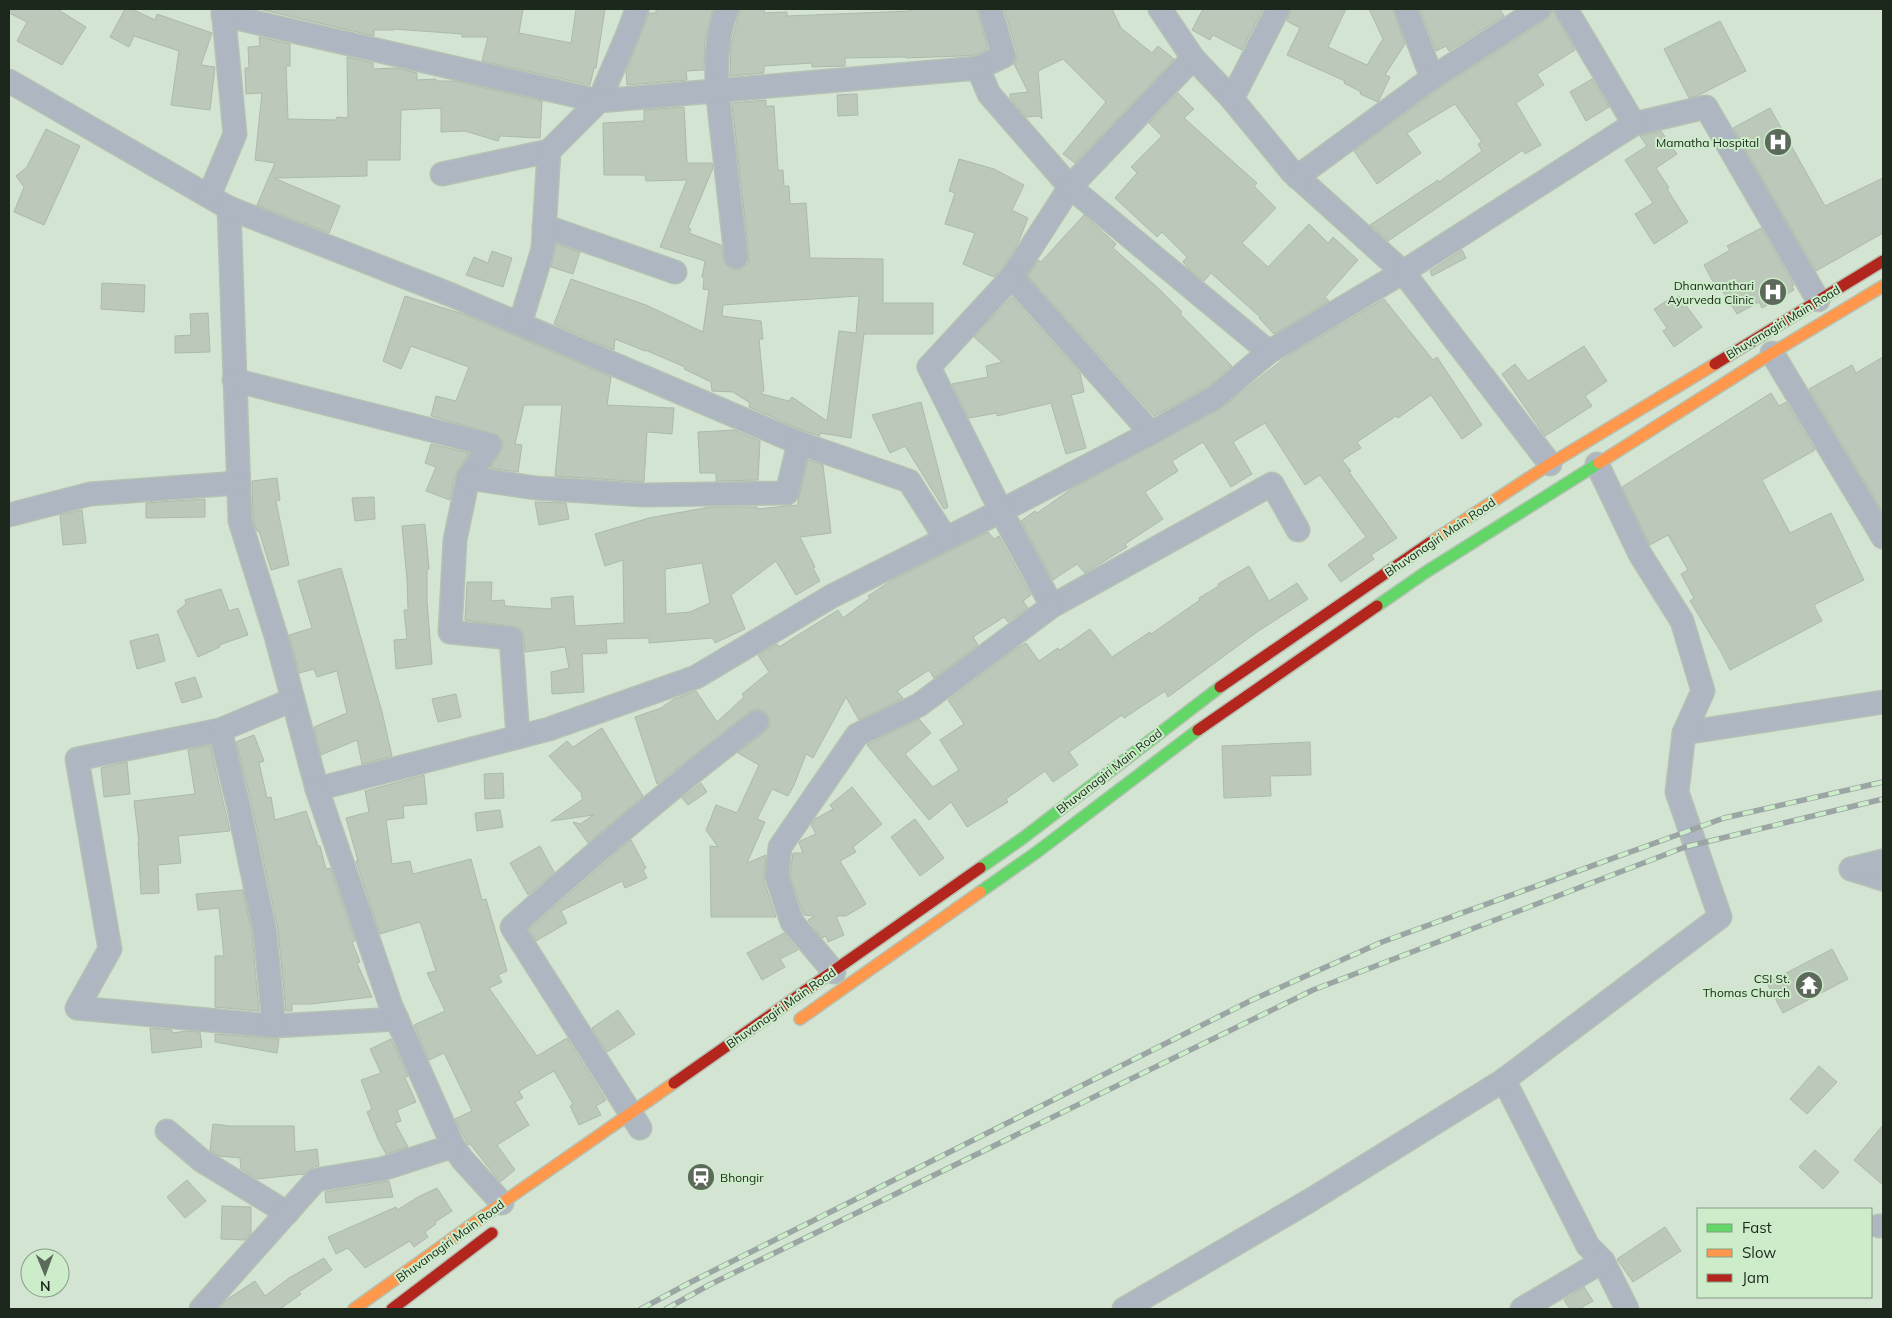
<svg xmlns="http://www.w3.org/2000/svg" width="1892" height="1318" font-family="Mulish,sans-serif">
	<rect width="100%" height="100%" fill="#d3e4d2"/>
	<!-- building -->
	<g fill="#bbc8ba" stroke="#acbaac" fill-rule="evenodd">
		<path d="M9,9H57L86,27L62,65L17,41L27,22L9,13Z"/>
		<path d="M125,9H132L155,20L157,14L212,33L201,65L215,67L210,110L171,105L179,51L134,36L129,47L110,37Z"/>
		<path d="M259,9H523L519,33L571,43L576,9H605L596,68H594L590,85L482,61L488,37H462V34L394,29V30H374V36Z"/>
		<path d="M656,9H713L705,41L704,70L686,71L687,80L627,85L626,72L649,13H656Z"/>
		<path d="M740,9H764V13L787,12V16L910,11V9H977L988,49L975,55L960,56L906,58V57L845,58V66L812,67V63L764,66V73L730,76L731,45Z"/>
		<path d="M1004,9H1112L1121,28L1152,53L1158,46L1174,59L1075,163L1063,154L1106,102L1063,59L1038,71L1042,119L1039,116L1026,117L1010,98V94L1028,92L1014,64L1017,58V52Z"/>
		<path d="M1203,9H1263L1242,50L1213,35L1210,40L1192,30Z"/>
		<path d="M1291,9H1346L1328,47L1367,65L1383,39L1369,9H1393L1405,44L1385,75L1390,77L1378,102L1360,94L1361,92L1344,83L1345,81L1287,55L1300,28L1287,21Z"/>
		<path d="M1420,9H1500L1504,16L1449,51L1446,46L1436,51Z"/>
		<path d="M1552,9L1575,50L1537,74L1544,85L1516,103L1541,145L1525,154L1523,150L1388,241L1370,225L1438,180L1439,182L1482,151L1478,144L1482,142L1455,104L1407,133L1421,153L1377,184L1354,151L1439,89L1546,20L1550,15Z"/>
		<path d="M1720,21L1746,71L1697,96L1689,98L1664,49Z"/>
		<path d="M259,37L290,44V66H286L288,119L336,120L337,117L348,118L347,57L373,63V69L396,68L417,73V80L436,79V81H455L542,101L540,138L500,136L498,141L465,131L441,132V108L401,110L400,160H367V176L274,178L340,206L329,233L257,205L275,163L255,160L262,93L246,94L245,68H249L248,47L260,46Z"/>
		<path d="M1592,79L1609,107L1586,121L1570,92Z"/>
		<path d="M1178,93L1194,109L1184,118L1257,183L1254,186L1276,208L1242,243L1268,267L1309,224L1328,243L1333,237L1358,260L1325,297L1329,301L1274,334L1259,318L1260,317L1211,273L1204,281L1189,269L1183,262L1187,257L1162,232L1157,237L1115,198L1137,173L1131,167L1162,136L1149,123Z"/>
		<path d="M857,94L858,115L838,116L837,95Z"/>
		<path d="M766,100V106H774L778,170H783L784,186H789L790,204L806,203L810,258L883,259V303H933V334H864L851,438L820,433V436L804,431L749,407L750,403L733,392L712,391L711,382L684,369L685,367L645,350V351L615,339L614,350L554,324L571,279L646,305L703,332L709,290L703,289L704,278L702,277L705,261L660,247L687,180L646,181L645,175H604L603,123L644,121V110L684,107L687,163H712L713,168L688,228L691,229L689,233L721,245L725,264L731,269L738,270L743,268L748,263L749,256L732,103ZM859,296L856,333L839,331L827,421L792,397L789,401L762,394V391H764L759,339H763L761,321L722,316L723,305Z"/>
		<path d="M1770,108L1825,206L1883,178V233L1816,271L1733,128Z"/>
		<path d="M46,129L80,146L44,225L14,212L24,187L16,176L27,167Z"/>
		<path d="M1661,131L1677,154L1656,168L1669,188L1667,189L1688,222L1654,244L1635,214L1653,203L1625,160L1647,146L1640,136Z"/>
		<path d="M959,159L994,169L1024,185L1012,210L1028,218L1018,243L1002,269L994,277L963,264L975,233L945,224L955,193L949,191Z"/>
		<path d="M1084,215L1116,244L1113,248L1156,286L1182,312L1180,314L1232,366L1207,387L1154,416L1028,276L1038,260L1041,262Z"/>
		<path d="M1761,228L1794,285L1792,286L1794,290L1762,308L1759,302L1737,314L1719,285L1716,287L1704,265L1730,250L1727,246Z"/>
		<path d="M556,244L580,252L573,274L551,267Z"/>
		<path d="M1462,250L1466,258L1432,276L1430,271Z"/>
		<path d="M492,251L512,258L503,287L466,275L474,257L488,263Z"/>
		<path d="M102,283L145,285L144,312L101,309Z"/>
		<path d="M405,296L466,315L611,377L607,405L674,408L672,434L647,432L644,482L555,476L562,405H524L515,444L522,445L518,472L490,468L503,447L502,441L498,435L431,416L436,396L456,401L469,367L411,346L401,369L383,361Z"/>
		<path d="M1679,296L1702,327L1674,347L1663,331L1667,328L1654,309L1671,298L1673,301Z"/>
		<path d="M1012,297L1080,373L1084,392L1071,395L1086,448L1066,454L1051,403L997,416V413L969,418L952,384L988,377L986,366L1002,362L974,337Z"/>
		<path d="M1384,299L1433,360L1437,357L1482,425L1462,439L1431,395L1398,418L1396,416L1357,442L1361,448L1342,460L1351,471L1349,472L1397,538L1371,555L1374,559L1341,582L1328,565L1366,537L1320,475L1305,485L1265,423L1233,442L1252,474L1231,487L1203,442L1172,461L1178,471L1145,492L1163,519L1125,544L1127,547L1085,573L1077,564L1053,580L1021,521L1035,511L1037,513L1073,488L1220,409L1286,357Z"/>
		<path d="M208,313L210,352L175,353V336L191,335L190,314Z"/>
		<path d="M1584,346L1607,381L1585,396L1592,406L1545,436L1502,374L1515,364L1528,381Z"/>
		<path d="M1883,357V512L1809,389L1852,365L1856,373Z"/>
		<path d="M1771,393L1779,406L1786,402L1815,450L1762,480L1790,533L1831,513L1864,580L1814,605L1822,621L1730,670L1721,652L1690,601L1694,598L1681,574L1688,570L1668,535L1650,545L1622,487Z"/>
		<path d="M921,402L948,507L944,509L905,446L890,453L872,415Z"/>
		<path d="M734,430L760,441L758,480L716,481V473H700L698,432Z"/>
		<path d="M431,444L469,453L455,475L450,500L426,491L436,467L425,463Z"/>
		<path d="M808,460L823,465L831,533L800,537L815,567L813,568L820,581L796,595L776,561L731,595L745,629L715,643L713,638L649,643V638L606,639L607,653L582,654L584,692L552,694L551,672L569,668L565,647L525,652L524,637L522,631L518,627L465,620L467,582H492L491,601L504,600L505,606L552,609L551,598L573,596L575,626L624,623L623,560L605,566L595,534L649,518L710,507H757V509L798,505V501ZM702,563L710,603L690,612L666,614L665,569Z"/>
		<path d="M277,478L280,500L276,501L289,565L271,570L259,531H257L253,519L252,481Z"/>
		<path d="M374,497L375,519L355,521L352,498Z"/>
		<path d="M205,499V517L146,518V503Z"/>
		<path d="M535,502L566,503L569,519L539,525Z"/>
		<path d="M82,510L86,543L63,545L60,515Z"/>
		<path d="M425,524L429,569H427V601L432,664L396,669L394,640L407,639L404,610H408L407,580L402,526Z"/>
		<path d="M988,532L994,539L999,536L1031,595L1023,601L1028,608L1008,622L1004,617L973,637L978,645L934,678L929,670L897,691L903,698L859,720L846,697L813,758L806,754L794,785L788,796L772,789L757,819L765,822L747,863L766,855L764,881L776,917H711L710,846L718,847L706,830L716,805L737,813L759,765L738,753L765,732L769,727L770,720L767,714L762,710L755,709L749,712L657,784L635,717L661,708L674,699L696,691L717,722L744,697L742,694L769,672L758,655L777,644L779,647L838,610L843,618L870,598L868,596L891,581Z"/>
		<path d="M1249,566L1269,601L1297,583L1308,599L1257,632L1168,697L1165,691L1124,718L1122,715L1069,752L1078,765L1053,782L1045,771L1006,799L1008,802L967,827L951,802L929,820L867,745L919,719L931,733L905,754L933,787L959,770L940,740L964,724L948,700L1016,649L1026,643L1039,661L1058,648L1060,650L1090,629L1112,657L1150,632L1151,634L1200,600L1199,598L1219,586L1218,584Z"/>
		<path d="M341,568L382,712L392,756L362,764L357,740L321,755L314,727L347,713L337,671L317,677L314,669L299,673L289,635L312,628L298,581Z"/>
		<path d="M221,589L229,611L238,608L248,635L219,645L220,647L198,657L177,611L186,604L185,600Z"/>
		<path d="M158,634L165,661L137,669L130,641Z"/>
		<path d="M195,677L202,697L182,703L175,683Z"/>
		<path d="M456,694L461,717L438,722L432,699Z"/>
		<path d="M602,728L643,796L588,843L573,822L580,824L594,815L551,821L583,799L581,795L582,794L549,756L567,741L573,747Z"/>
		<path d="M254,735L264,761L259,763L267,798L271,797L275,820L306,811L318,846H320L326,869L330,868L355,941L352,942L360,962L357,963L372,997L311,1004H292V1011H286L278,930L251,801L236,742Z"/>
		<path d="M1310,742L1311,775L1270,776L1271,796L1224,798L1222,746Z"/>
		<path d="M210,745L230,831L178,836L181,863L158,865L159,893L141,894L138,842H139L134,801L195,794L188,750Z"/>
		<path d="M127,762L130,794L104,797L101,768Z"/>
		<path d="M503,773L504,798L485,799L484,774Z"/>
		<path d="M424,775L427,804L403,806L404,818L386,820L392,864L410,861L413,874L471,859L482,900L486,899L507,971L498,975L502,982L489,988L537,1056L567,1038L606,1100L596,1106L601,1115L579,1125L570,1106L573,1104L554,1071L519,1091L523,1098L515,1102L529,1125L497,1145L515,1170L500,1182L470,1144L468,1145L455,1119L472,1111L444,1053L429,1060L414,1025L445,1011L427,973L436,971L420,922L380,934L356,861H358L346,818L369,812L365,791Z"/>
		<path d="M701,783L707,792L688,805L682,798Z"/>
		<path d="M852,787L882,824L853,847L856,852L840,861L866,904L846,916H836L844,935L828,942L826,936L822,938L808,920L815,916L804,915L790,876L793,853H803L799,843L800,841L816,834L811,825L815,819L833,809L830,805Z"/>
		<path d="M500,810L503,827L477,831L475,813Z"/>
		<path d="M915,819L944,858L920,876L891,837Z"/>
		<path d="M631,840L646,868L643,870L647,878L625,888L622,881L561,911L567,923L536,941L529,929Z"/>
		<path d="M540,846L554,872L528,895L510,863Z"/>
		<path d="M243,890L252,935L259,1011L215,1007V956H224L219,908L198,910L196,894Z"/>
		<path d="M784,933L798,950L780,959L785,967L762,980L747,953Z"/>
		<path d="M1832,949L1848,979L1783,1013L1767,983Z"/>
		<path d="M618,1010L635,1034L607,1052L592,1028Z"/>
		<path d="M150,1028L172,1030V1033L187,1031L200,1032L202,1047L152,1053Z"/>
		<path d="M215,1034L279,1039L277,1053L215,1042Z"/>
		<path d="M391,1039L408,1076L405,1078L416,1102L397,1110L401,1121L395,1123L408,1147L386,1154L378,1139L367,1112L372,1109L361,1080L381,1073L370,1049Z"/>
		<path d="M1819,1066L1837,1082L1807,1114L1790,1099Z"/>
		<path d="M213,1124L230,1126H294L295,1152L317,1149L319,1166L313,1167L304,1174L257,1179L241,1169L240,1158L219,1156L210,1150Z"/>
		<path d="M1883,1125V1185L1854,1160Z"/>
		<path d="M1815,1150L1839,1172L1823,1189L1799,1167Z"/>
		<path d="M187,1180L206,1201L185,1218L167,1197Z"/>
		<path d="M389,1181L393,1197L326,1203L325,1192Z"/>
		<path d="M437,1188L452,1211L435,1222L436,1224L425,1232L428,1237L414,1247L410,1241L365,1268L348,1248L336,1254L328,1237L396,1207L397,1210L418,1197Z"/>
		<path d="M222,1206L251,1207V1234L245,1240L221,1239Z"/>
		<path d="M1665,1227L1681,1251L1633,1282L1617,1259Z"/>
		<path d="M324,1258L332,1270L299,1292L301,1294L280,1309H218L226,1300L255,1281L265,1296L289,1278Z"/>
		<path d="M1584,1287L1593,1301L1579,1309H1570L1564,1300Z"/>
	</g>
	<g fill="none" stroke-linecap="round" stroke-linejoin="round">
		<defs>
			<g id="street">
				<path d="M727,9C709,53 719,104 724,150C728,185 732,221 736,257"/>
				<path d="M990,9L1004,56L978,68L989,94L1070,187L1012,277L1151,433"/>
				<path d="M1406,9L1432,78"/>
				<path d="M223,15L599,101L627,36L637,9"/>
				<path d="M1193,58L1070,187L1269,352"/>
				<path d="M9,81L229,208L240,521L276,636L317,789L549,729L696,677L832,596L1001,511L1151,433L1214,398L1269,352L1403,272L1292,172L1232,99L1193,58L1160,9"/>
				<path d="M1232,99L1278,9"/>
				<path d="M1634,124L1706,107L1818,300"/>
				<path d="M442,174L549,151"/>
				<path d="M1297,177L1432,78L1539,9"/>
				<path d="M209,196L235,134L223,9"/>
				<path d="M229,208L449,294L799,443L909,481L946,539"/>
				<path d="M544,226L675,272"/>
				<path d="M1012,277L929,367L1001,511L1052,606L1272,484L1298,530"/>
				<path d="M520,324L543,249L549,151L599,101L978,68"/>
				<path d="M1772,353L1883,537"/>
				<path d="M234,380L490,445L468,478L455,540L450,632L511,638L518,737"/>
				<path d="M1550,464L1403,272L1634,124L1566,9"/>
				<path d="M468,478L536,488L644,495L787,493L799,443"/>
				<path d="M9,515L90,494L238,483"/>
				<path d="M220,730L77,759L110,949L77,1008L274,1026L397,1019"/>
				<path d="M1684,733L1883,702"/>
				<path d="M317,789L391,1006L453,1146L462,1159L502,1203"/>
				<path d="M1851,869L1883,879"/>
				<path d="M1851,869L1883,861"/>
				<path d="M834,972L792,922L777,877L780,847L857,735L919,705L1052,606"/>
				<path d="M274,1026L265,933L238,804L220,730L292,700"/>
				<path d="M1504,1080L1588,1246L1603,1261L1627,1309"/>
				<path d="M640,1128L512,927C592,855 671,787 757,722"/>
				<path d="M167,1131L201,1160L287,1213"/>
				<path d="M1879,1226H1883"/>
				<path d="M201,1309L316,1180L382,1169L453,1146"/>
				<path d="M1124,1309L1309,1201L1504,1080L1720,917L1677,792L1684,733L1703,691L1682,621L1640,554L1597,464"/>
				<path d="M1522,1309L1603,1261"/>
			</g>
			<g id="fast">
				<path d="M1377,606L1426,572L1599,463"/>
				<path d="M980,868L1023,838L1220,687"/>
				<path d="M980,892L1037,852L1198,730"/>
			</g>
			<g id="slow">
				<path d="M1599,463L1772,353L1883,286"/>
				<path d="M1431,542L1550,464L1715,364"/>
				<path d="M800,1019L980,892"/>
				<path d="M354,1309L502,1203L674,1083"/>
			</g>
			<g id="jam">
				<path d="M1715,364L1883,261"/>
				<path d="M1220,687L1431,542"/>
				<path d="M1198,730L1377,606"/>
				<path d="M674,1083L980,868"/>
				<path d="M392,1309L492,1233"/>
			</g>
		</defs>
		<!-- street casing -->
		<use href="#street" stroke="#b4c1b3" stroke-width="25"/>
		<!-- fast casing -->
		<use href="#fast" stroke="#b4c1b3" stroke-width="14"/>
		<!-- slow casing -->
		<use href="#slow" stroke="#b4c1b3" stroke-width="14"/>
		<!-- jam casing -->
		<use href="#jam" stroke="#b4c1b3" stroke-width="14"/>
		<!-- street -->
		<use href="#street" stroke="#adb6c1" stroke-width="22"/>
		<!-- fast -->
		<use href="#fast" stroke="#63d668" stroke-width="11"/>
		<!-- slow -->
		<use href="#slow" stroke="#ff974d" stroke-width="11"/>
		<!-- jam -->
		<use href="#jam" stroke="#b3261e" stroke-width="11"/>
		<defs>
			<g id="rail">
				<path d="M641,1309L691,1282L1252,1000L1382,942L1724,818L1883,782"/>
				<path d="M666,1309L709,1285L1313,990L1685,847L1883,799"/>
			</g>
		</defs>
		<!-- rail casing -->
		<use href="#rail" stroke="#9ba5a3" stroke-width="5.5"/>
		<!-- rail -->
		<use href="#rail" stroke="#ccecca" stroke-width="4" stroke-dasharray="11" stroke-linecap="butt"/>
	</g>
	<!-- icons -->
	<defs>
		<symbol id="hospital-disc" viewBox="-11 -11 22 22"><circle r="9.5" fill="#5c6a5b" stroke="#ccecca"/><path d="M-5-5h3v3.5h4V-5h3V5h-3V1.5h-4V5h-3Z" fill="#fff"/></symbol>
		<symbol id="temple-disc" viewBox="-11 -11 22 22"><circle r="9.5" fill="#5c6a5b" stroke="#ccecca"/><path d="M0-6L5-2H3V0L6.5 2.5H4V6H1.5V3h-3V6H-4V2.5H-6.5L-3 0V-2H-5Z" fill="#fff"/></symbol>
		<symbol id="station-disc" viewBox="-11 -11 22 22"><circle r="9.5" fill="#5c6a5b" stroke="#ccecca"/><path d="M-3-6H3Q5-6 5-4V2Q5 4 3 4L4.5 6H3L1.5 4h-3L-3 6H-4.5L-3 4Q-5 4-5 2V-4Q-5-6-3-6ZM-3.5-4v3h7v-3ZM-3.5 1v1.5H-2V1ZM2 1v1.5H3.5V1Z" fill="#fff"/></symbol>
	</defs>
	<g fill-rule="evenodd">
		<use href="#hospital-disc" x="1762" y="126" width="32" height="32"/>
		<use href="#hospital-disc" x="1757" y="276" width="32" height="32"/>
		<use href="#temple-disc" x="1793" y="969" width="32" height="32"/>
		<use href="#station-disc" x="685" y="1161" width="32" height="32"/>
	</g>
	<g text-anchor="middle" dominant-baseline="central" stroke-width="4" stroke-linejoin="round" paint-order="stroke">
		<!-- poi labels -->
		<g font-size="12" fill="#1c281b" stroke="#ccecca" text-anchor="end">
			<text x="1759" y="142">Mamatha Hospital</text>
			<text x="1754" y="285">Dhanwanthari<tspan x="1754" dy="14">Ayurveda Clinic</tspan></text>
			<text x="1790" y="978">CSI St.<tspan x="1790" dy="14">Thomas Church</tspan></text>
			<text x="720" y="1177" text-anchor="start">Bhongir</text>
		</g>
		<!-- street labels -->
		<g font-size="12" fill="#1c281b" stroke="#ccecca">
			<text transform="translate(1783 322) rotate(-31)">Bhuvanagiri Main Road</text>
			<text transform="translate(1440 537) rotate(-34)">Bhuvanagiri Main Road</text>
			<text transform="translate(1109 771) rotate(-38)">Bhuvanagiri Main Road</text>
			<text transform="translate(781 1008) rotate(-35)">Bhuvanagiri Main Road</text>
			<text transform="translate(450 1241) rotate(-36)">Bhuvanagiri Main Road</text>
		</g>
	</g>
	<!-- border -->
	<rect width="1892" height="1318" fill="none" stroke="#1c281b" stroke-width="20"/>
	<!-- legend -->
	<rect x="1697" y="1208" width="175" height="90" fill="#ccecca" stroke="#869e84"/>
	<rect x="1707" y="1224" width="25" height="8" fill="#63d668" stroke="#869e84"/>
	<text x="1742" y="1233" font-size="15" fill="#1c281b">Fast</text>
	<rect x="1707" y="1249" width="25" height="8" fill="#ff974d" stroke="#869e84"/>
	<text x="1742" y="1258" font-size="15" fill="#1c281b">Slow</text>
	<rect x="1707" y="1274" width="25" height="8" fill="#b3261e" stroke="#869e84"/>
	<text x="1742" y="1283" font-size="15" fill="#1c281b">Jam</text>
	<!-- north arrow -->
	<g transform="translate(45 1273) rotate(179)"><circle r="24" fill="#ccecca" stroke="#869e84"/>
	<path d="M0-4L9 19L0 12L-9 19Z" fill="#5c6a5b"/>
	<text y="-8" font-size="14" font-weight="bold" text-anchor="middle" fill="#1c281b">N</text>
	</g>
</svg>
